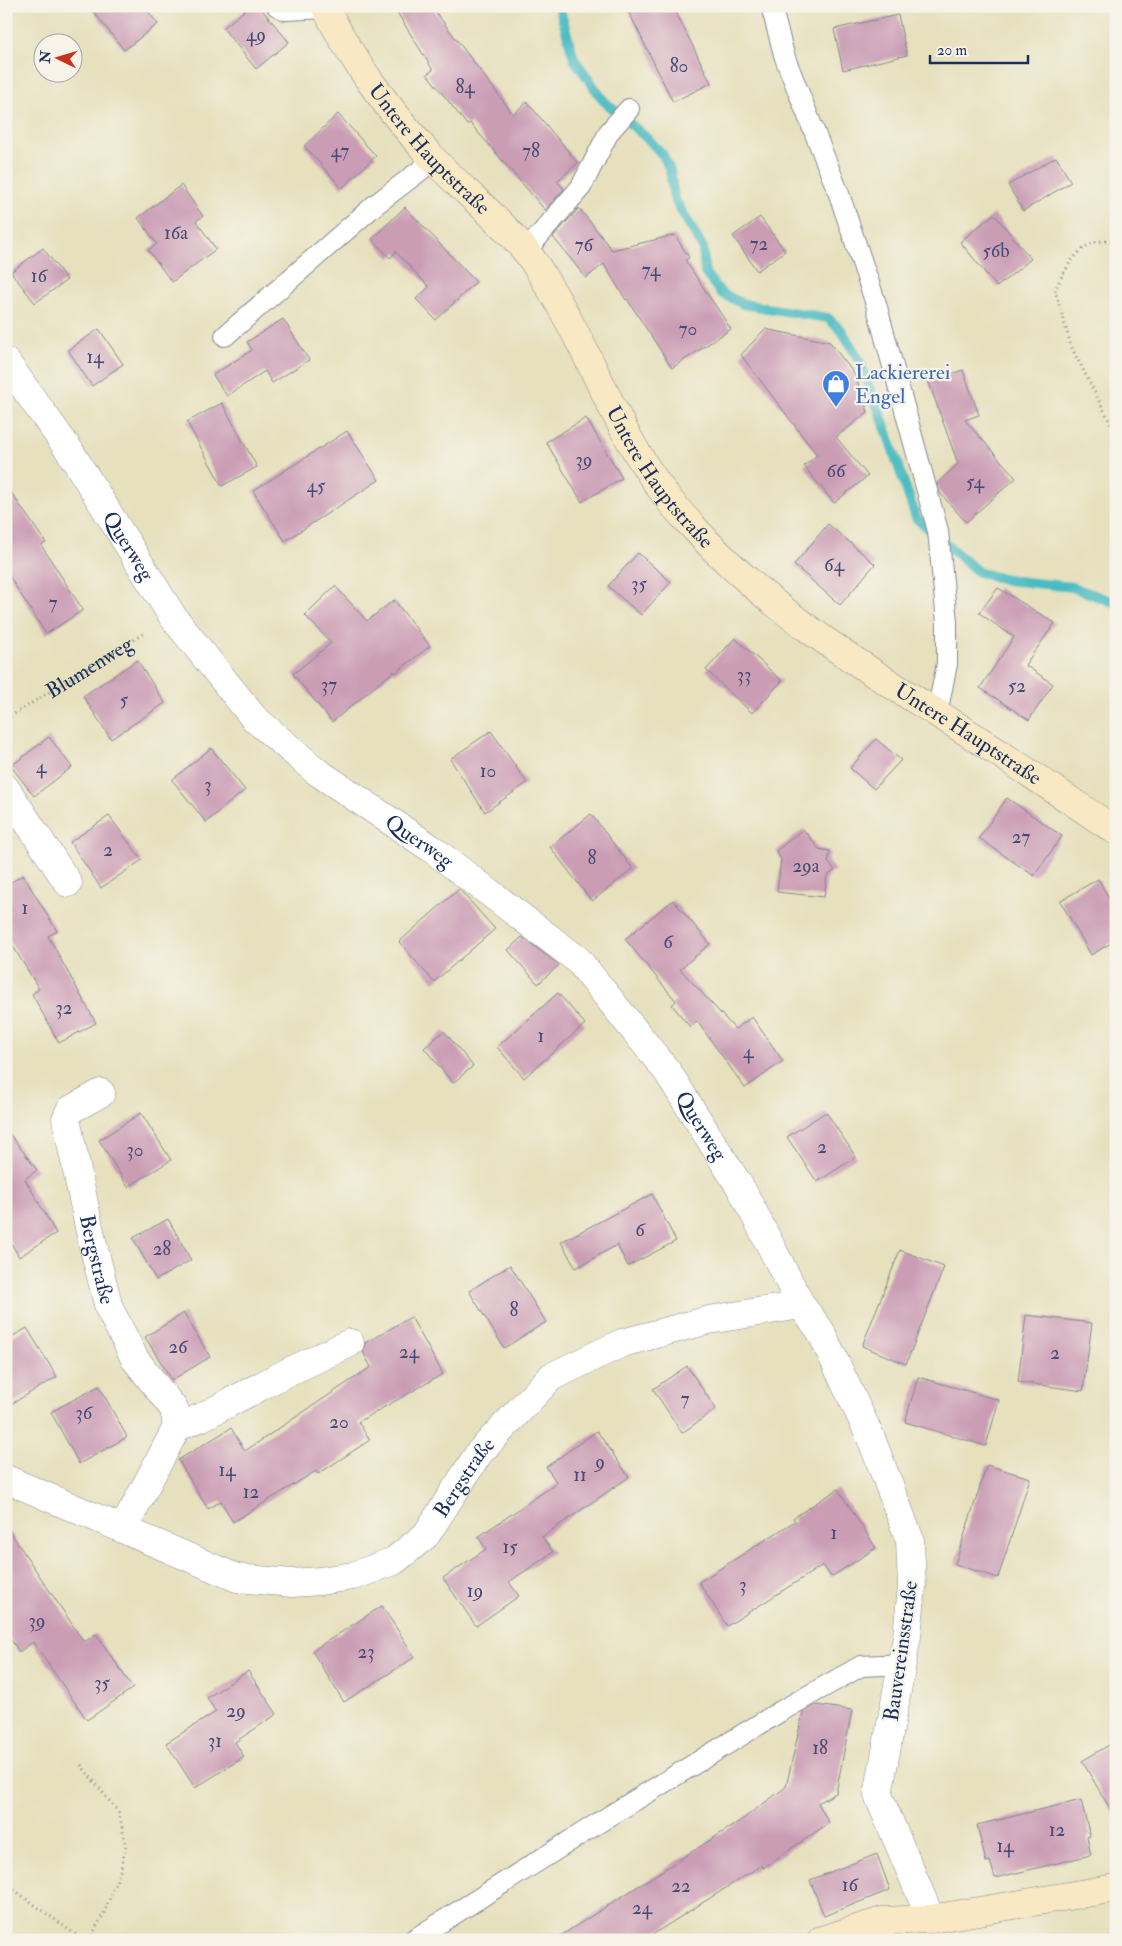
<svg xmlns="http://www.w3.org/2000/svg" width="1122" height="1946" font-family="'IM FELL Double Pica',serif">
	<rect width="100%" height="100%" fill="#f7f3e8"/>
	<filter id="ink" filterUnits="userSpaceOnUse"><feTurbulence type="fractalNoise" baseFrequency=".02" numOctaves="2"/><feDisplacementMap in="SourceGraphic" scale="10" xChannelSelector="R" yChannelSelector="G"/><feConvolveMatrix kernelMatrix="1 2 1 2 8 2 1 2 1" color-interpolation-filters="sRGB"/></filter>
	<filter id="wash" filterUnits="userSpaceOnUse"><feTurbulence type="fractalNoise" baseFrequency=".0096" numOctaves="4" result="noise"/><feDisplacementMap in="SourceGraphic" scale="20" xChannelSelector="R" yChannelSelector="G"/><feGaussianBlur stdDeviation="1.12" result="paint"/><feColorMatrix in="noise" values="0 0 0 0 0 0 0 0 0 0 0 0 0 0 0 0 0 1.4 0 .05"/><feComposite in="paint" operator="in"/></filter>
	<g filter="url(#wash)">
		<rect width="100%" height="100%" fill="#e6e0bd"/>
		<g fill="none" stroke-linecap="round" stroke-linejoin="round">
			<!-- stream -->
			<path stroke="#4cbbc2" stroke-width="10" d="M559,6L574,59L604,101L650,141L663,155L670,170L674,198L703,248L705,273L721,293L743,304L828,318L842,331L858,358L883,421L916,518L978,572L1007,580L1072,587L1116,603"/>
		</g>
		<g id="blocks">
			<!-- building -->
			<g fill="#ca9db5">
				<path d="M89,6H144L158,24L124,50Z"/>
				<path d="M250,6H259L289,42L256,69L223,28Z"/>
				<path d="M393,6H431L513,114L527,102L578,163L557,181L564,189L545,210L470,123L467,125L427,74L433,70Z"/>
				<path d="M626,6H673L711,83L673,102Z"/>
				<path d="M898,15L907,55L843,70L834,29Z"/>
				<path d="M338,114L376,156L342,188L304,146Z"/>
				<path d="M1056,157L1071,182L1023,211L1008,185Z"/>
				<path d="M181,185L203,216L196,221L216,249L172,282L148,250L157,244L138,218Z"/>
				<path d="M405,207L476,282L436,320L416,299L429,287L396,252L390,258L372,239Z"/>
				<path d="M579,208L612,250L675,235L689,258L685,260L731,329L672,368L627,299L626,300L604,264L586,278L553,237Z"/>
				<path d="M994,214L1031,259L997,287L960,242Z"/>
				<path d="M760,217L785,251L757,271L733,236Z"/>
				<path d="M43,248L67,280L35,303L11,272Z"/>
				<path d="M283,319L309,360L272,383L265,371L227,396L213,375L252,350L247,342Z"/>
				<path d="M99,329L123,364L92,386L68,350Z"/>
				<path d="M765,329L830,342L855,375L868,412L836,437L868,476L834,503L804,466L817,455L741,355Z"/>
				<path d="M963,370L979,415L965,420L1016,478L966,522L940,493L937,483L958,464L928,380L931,381Z"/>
				<path d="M222,403L257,467L222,486L187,422Z"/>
				<path d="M586,418L622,478L582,502L546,442Z"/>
				<path d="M347,431L379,480L285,541L253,491Z"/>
				<path d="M6,485L46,543L41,545L83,610L46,634L6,571Z"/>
				<path d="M828,524L875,564L840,605L794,565Z"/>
				<path d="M638,553L671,582L641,615L608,586Z"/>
				<path d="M335,586L367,621L394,600L430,646L395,673L394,671L332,722L293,674L331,643L305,615Z"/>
				<path d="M998,588L1055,623L1025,665L1053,684L1029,720L980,688L1014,637L979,613Z"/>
				<path d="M735,638L782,681L752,713L706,670Z"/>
				<path d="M137,660L165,703L111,739L83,696Z"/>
				<path d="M491,731L527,783L485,812L450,759Z"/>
				<path d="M49,737L72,767L34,796L11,766Z"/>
				<path d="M876,739L901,760L874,789L850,768Z"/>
				<path d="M211,748L245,790L206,822L172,780Z"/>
				<path d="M1007,798L1062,836L1034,876L979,838Z"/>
				<path d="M591,814L633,869L592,901L550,847Z"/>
				<path d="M109,816L142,860L101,888L70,842Z"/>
				<path d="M803,829L819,849L830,851L828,862L835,870L827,876L824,897L777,892L781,859L776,851Z"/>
				<path d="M23,875L57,931L48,936L96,1023L59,1043L32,994L39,989L6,935V885Z"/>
				<path d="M1098,879L1116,910V940L1091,955L1060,901Z"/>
				<path d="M459,889L495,929L434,982L399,942Z"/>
				<path d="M673,900L710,944L680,969L735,1029L752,1017L783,1061L745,1088L697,1021L690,1027L672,1005L676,1001L625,939Z"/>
				<path d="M522,937L559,965L538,984L508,950Z"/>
				<path d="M558,993L585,1024L524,1078L497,1047Z"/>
				<path d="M444,1031L473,1066L453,1083L424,1048Z"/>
				<path d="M826,1112L856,1157L817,1182L787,1137Z"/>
				<path d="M141,1113L171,1160L128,1187L99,1140Z"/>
				<path d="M6,1129L37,1170L25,1179L56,1233L19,1257L6,1234Z"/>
				<path d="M652,1194L676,1241L628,1266L617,1245L576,1268L561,1242Z"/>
				<path d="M168,1219L191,1260L156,1280L133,1238Z"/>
				<path d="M900,1250L944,1267L906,1364L862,1346Z"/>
				<path d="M510,1265L546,1322L504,1348L469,1291Z"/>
				<path d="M184,1313L210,1357L172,1380L145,1337Z"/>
				<path d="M1026,1315L1092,1323L1083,1391L1018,1382Z"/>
				<path d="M411,1317L443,1374L358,1422L370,1440L318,1474L316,1471L233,1522L221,1501L208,1509L178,1460L231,1428L245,1451L371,1367L363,1352L365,1343Z"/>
				<path d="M27,1328L57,1377L6,1407V1340Z"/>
				<path d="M687,1366L716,1409L682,1433L653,1389Z"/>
				<path d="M918,1377L999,1400L986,1446L905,1422Z"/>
				<path d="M99,1386L127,1437L79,1464L51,1412Z"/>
				<path d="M597,1431L629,1477L542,1537L553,1552L509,1582L519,1596L476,1626L443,1578L486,1549L478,1537L557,1483L546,1467Z"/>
				<path d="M987,1465L1030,1478L998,1578L955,1564Z"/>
				<path d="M838,1489L876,1548L831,1577L823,1565L727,1626L699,1582L795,1521L793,1518Z"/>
				<path d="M6,1526L84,1642L96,1634L133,1688L87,1720L33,1642L19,1652L6,1632Z"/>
				<path d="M382,1606L415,1657L344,1702L312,1651Z"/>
				<path d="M248,1671L277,1714L235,1742L244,1757L195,1788L166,1743L216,1712L207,1698Z"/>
				<path d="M816,1705L852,1710L836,1793L818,1803L829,1823L763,1868L762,1865L644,1940H554L740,1821L786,1787L803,1712Z"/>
				<path d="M1116,1741V1819L1082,1761Z"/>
				<path d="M1081,1800L1090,1836L1087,1837L1091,1855L995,1878L990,1861L986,1862L977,1825Z"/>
				<path d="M877,1854L890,1890L824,1916L810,1880Z"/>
			</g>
		</g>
	</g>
	<g filter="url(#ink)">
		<use href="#blocks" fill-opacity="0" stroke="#80888e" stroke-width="1"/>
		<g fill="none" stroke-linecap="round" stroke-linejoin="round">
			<defs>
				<g id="lane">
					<path d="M277,6L286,10L326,8"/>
					<path d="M771,6L785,58L839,194L876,304L938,531L947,622V664L937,713"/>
					<path d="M526,251L581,187L609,132L629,109"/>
					<path d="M225,336L375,205L434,160"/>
					<path d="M413,1940L611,1815L781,1711L861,1666L903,1664"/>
				</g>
				<g id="street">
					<path id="s2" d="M6,362L69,450L173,617L254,718L316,771L432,849L578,960L667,1071L742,1190L801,1305L820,1330L871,1438L910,1540L912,1587L907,1636L878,1795L931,1919"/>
					<path d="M6,789L68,883"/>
					<path id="s3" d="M101,1093L70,1110L66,1119L92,1241L109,1308L135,1359L174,1409L177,1427L123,1529"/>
					<path d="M177,1427L202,1417L282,1375L350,1343"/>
					<path id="s4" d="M6,1479L237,1578L292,1583L320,1581L353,1576L394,1561L426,1535L479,1453L551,1377L622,1343L709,1320L801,1305"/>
				</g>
				<g id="secondary">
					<path id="s5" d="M325,6C349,58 394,116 433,159C462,190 497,216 524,249C533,259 540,272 547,283C591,352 616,432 667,497C675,508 685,518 694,528C765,606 847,657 935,712C996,750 1056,791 1116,831"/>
					<path d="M821,1940L882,1921L931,1919L1116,1888"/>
				</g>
			</defs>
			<!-- lane casing -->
			<use href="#lane" stroke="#80888e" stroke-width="22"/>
			<!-- street casing -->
			<use href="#street" stroke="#80888e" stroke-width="29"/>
			<!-- secondary casing -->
			<use href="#secondary" stroke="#80888e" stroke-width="29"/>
			<!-- path -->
			<g stroke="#80888e" stroke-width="3" stroke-dasharray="1 4" stroke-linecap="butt">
				<path d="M1116,242C1111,242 1105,241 1100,241C1077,245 1064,271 1055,290L1071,346L1116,434"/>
				<path id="s1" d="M6,719L146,632"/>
				<path d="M81,1765L119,1813L126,1846L120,1872L104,1913L89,1940"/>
				<path d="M6,1884L83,1940"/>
			</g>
			<!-- lane -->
			<use href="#lane" stroke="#fff" stroke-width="20"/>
			<!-- street -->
			<use href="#street" stroke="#fff" stroke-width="28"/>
			<!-- secondary -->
			<use href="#secondary" stroke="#f8e8c3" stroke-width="28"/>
		</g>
	</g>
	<!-- icons -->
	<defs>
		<symbol id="shop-pin" viewBox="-11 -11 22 30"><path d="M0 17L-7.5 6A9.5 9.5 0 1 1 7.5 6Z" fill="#3f7fe0" stroke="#f7f3e8"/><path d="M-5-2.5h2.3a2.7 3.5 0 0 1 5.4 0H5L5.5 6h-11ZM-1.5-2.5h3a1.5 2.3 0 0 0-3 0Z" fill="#fff"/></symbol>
	</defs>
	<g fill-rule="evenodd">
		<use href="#shop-pin" x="820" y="368" width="32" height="43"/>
	</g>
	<g text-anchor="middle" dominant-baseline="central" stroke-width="4.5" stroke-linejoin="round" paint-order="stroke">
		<!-- number labels -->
		<g font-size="19" fill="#474a74">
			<text x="256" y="35">49</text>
			<text x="679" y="66">80</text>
			<text x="465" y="87">84</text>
			<text x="340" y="151">47</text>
			<text x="531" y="151">78</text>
			<text x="176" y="233">16a</text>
			<text x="759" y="244">72</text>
			<text x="584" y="245">76</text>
			<text x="996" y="251">56b</text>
			<text x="651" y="270">74</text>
			<text x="39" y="276">16</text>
			<text x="688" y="329">70</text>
			<text x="95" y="357">14</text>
			<text x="584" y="460">39</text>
			<text x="836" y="471">66</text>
			<text x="975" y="482">54</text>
			<text x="316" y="486">45</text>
			<text x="834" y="565">64</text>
			<text x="639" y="584">35</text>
			<text x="53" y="603">7</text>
			<text x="744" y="675">33</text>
			<text x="329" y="685">37</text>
			<text x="1017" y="686">52</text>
			<text x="124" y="700">5</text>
			<text x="41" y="767">4</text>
			<text x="488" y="771">10</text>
			<text x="208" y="785">3</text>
			<text x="1021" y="837">27</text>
			<text x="108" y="850">2</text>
			<text x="592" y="858">8</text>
			<text x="806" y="866">29a</text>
			<text x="25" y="908">1</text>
			<text x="668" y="942">6</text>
			<text x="64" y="1008">32</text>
			<text x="541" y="1036">1</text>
			<text x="748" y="1052">4</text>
			<text x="822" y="1147">2</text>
			<text x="135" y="1150">30</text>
			<text x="640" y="1230">6</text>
			<text x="162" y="1249">28</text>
			<text x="514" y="1310">8</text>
			<text x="178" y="1347">26</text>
			<text x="409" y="1352">24</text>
			<text x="1055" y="1353">2</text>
			<text x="685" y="1399">7</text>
			<text x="84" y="1413">36</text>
			<text x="339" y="1422">20</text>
			<text x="600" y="1462">9</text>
			<text x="227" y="1470">14</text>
			<text x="580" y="1475">11</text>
			<text x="251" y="1492">12</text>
			<text x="834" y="1533">1</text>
			<text x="510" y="1547">15</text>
			<text x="743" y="1585">3</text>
			<text x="475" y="1591">19</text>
			<text x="37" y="1621">39</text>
			<text x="366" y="1652">23</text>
			<text x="102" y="1683">35</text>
			<text x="236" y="1711">29</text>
			<text x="215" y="1741">31</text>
			<text x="820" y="1748">18</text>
			<text x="1057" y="1830">12</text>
			<text x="1005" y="1846">14</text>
			<text x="850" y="1885">16</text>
			<text x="681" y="1886">22</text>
			<text x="642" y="1908">24</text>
		</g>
		<!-- street labels -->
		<g font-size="21" fill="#1b2f5e" stroke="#f7f3e8">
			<text stroke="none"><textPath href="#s5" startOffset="178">Untere Hauptstraße</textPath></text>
			<text stroke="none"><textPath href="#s5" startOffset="582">Untere Hauptstraße</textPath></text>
			<text stroke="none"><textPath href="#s2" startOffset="221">Querweg</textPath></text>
			<text stroke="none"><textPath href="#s1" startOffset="98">Blumenweg</textPath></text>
			<text stroke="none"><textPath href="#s5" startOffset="988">Untere Hauptstraße</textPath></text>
			<text stroke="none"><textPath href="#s2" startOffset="641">Querweg</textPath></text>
			<text stroke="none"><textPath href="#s2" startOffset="1046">Querweg</textPath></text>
			<text stroke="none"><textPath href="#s3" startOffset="189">Bergstraße</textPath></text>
			<text stroke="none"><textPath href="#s4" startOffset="522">Bergstraße</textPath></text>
			<text transform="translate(901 1651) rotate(-82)">Bauvereinsstraße</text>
		</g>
		<!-- shop labels -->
		<g font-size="21" fill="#366cbe" stroke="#f7f3e8" text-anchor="start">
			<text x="855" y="372">Lackiererei<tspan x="855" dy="24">Engel</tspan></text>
		</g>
	</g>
	<!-- margin -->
	<rect width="1122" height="1946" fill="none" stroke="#f7f3e8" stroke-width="25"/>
	<!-- north arrow -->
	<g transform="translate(58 58) rotate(275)"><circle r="24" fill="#f7f3e8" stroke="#9fa5b1"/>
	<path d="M0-4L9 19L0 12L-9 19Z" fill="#c8321e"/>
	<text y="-8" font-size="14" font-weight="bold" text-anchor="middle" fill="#1b2f5e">N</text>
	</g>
	<!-- scale -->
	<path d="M930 55v8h98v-8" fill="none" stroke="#1b2f5e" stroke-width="2.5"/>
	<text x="937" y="55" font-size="15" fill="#1b2f5e" stroke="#f7f3e8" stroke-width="4" paint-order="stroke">20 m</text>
</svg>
